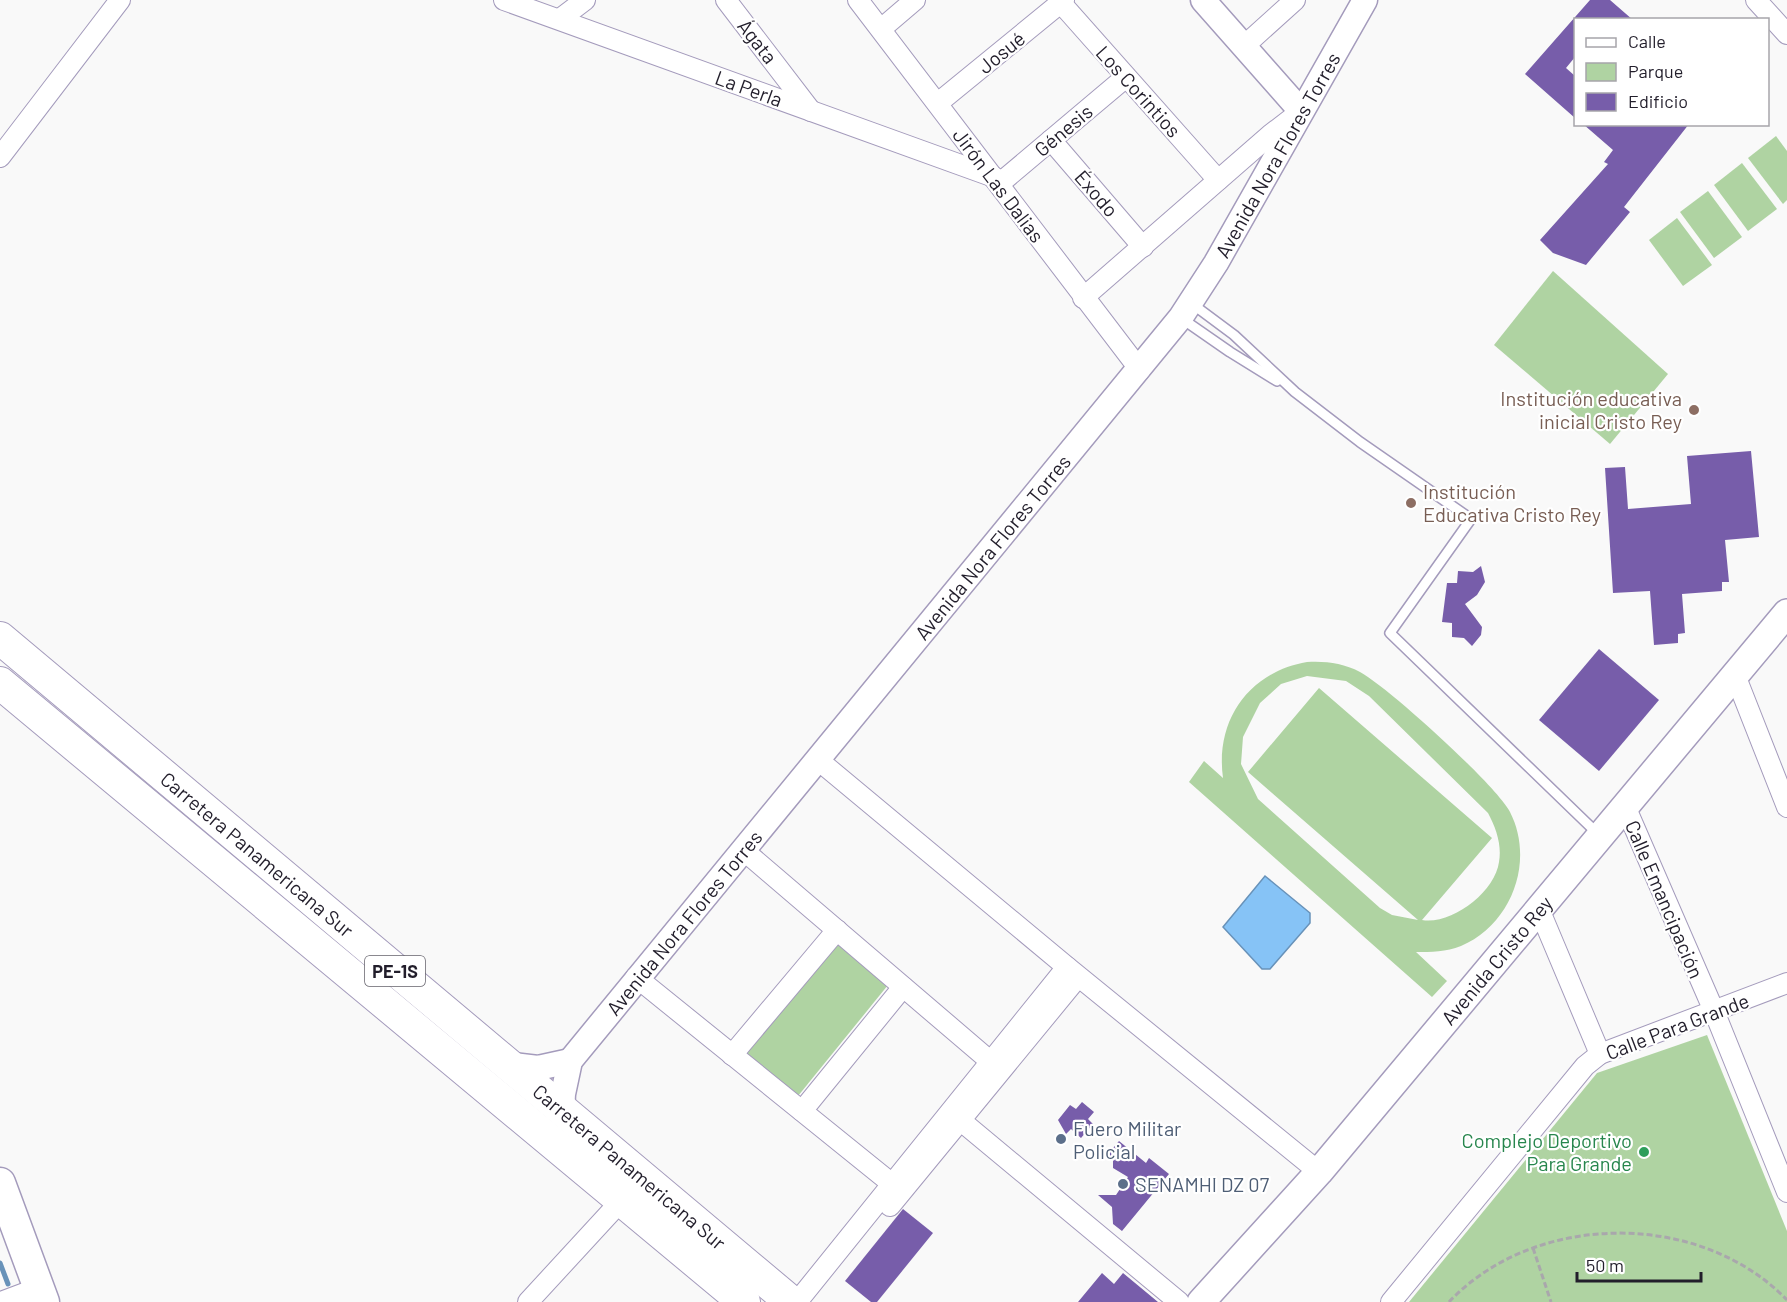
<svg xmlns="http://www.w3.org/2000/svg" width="1787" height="1302" font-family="Barlow,sans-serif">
	<rect width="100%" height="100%" fill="#f9f9f9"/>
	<!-- green -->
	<g fill="#afd3a2" fill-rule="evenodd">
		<path d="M1776,136L1787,151V200L1783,204L1748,158Z"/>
		<path d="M1742,163L1777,209L1748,231L1714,185Z"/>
		<path d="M1708,191L1742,237L1714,258L1680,212Z"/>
		<path d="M1677,218L1712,265L1683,286L1649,240Z"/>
		<path d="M1553,271L1668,374L1610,444L1494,345Z"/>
		<path d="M1307,662C1326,661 1343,663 1360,672C1388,687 1497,786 1510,812C1535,861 1512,924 1461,946C1446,952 1431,952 1416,952L1447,981L1432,997L1189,782L1204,761L1223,778C1215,720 1249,672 1307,662ZM1307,676L1346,681L1369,696L1488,813C1496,828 1502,845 1499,862C1495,892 1452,925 1422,920L1492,838L1319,688L1248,772L1418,920L1392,915L1380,908L1258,799L1241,764L1243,737L1260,703L1281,684Z"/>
		<path d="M836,943L888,985L798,1096L744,1053Z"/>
		<path d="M1707,1035L1787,1231V1302H1409L1597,1073Z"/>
	</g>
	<!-- water -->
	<path fill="#86c3f6" stroke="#6892b9" stroke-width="1.5" d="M1265,876L1310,913V923L1270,969H1262L1223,927Z"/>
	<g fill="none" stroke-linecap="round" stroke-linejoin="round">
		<!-- stream -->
		<path stroke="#6892b9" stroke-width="5" d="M0,1263L8,1284"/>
	</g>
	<!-- building -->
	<g fill="#775daa">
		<path d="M1590,0H1610L1633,20H1575V57L1566,68L1575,76V118L1525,74Z"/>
		<path d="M1583,124H1689L1624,207L1630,212L1586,265L1553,253L1540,240L1608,164L1604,162L1613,150Z"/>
		<path d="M1751,451L1759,537L1725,540L1729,582H1722V591L1682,594L1685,633L1678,634V643L1654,645L1650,591L1613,593L1605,468L1625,467L1628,509L1691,504L1687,456Z"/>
		<path d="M1481,566L1485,582L1477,595L1465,604L1482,627L1481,635L1472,646L1464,638L1452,637V623L1442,622L1447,583H1457L1458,571L1473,572Z"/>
		<path d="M1599,649L1659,700L1599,771L1539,720Z"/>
		<path d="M1082,1102L1094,1112L1088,1119L1093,1124L1081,1138L1071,1129L1066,1134L1058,1120L1070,1105L1076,1109Z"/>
		<path d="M1119,1141L1146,1163L1149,1158L1169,1174L1122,1231L1113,1224L1112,1207L1098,1195H1116L1128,1177L1113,1168V1160L1107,1155Z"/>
		<path d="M903,1209L933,1233L877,1302H871L845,1281Z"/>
		<path d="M1102,1273L1114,1284L1123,1273L1158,1302H1078Z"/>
	</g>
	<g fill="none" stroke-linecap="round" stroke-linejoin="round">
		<defs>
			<g id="service">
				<path d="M1191,303L1234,335L1295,392L1360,442L1471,519L1390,633L1598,834"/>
				<path d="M1181,318L1230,352L1277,381"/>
			</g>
			<g id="minor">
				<path d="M504,0L994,177"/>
				<path d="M726,0L811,111"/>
				<path d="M858,0L1140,370"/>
				<path d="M1756,0L1787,34"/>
				<path d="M1061,3L1218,180"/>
				<path d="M560,19L585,0"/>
				<path d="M881,29L915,0"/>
				<path d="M1243,47L1295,0"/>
				<path d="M938,103L1064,0"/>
				<path d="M1051,140L1143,247"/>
				<path d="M0,157L120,0"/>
				<path d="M999,184L1126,77"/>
				<path d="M1083,298L1270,135L1300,112"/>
				<path d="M1735,675L1787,807"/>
				<path d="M817,759L1067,967L1319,1172"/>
				<path d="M1625,806L1714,1011L1787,1192"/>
				<path d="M742,849L990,1061"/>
				<path d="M1539,909L1600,1054"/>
				<path d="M636,977L891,1183"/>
				<path d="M732,1055L837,930"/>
				<path d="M802,1111L903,987"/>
				<path d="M960,1120L1179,1302"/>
				<path d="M890,1206L1078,977"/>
				<path d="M1,1302L38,1288"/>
				<path d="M528,1302L621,1201"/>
				<path d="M797,1302L1067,967"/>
				<path d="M1391,1302L1585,1066L1600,1054L1787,983"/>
			</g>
			<g id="tertiary">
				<path d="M1203,0L1301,111"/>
				<path d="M505,1064L538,1068L570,1061"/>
				<path id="s1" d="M562,1112L563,1094L570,1061L1181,317L1216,263L1365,0"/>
			</g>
			<g id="secondary">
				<path id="s2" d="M1201,1302L1319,1172L1787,613"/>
			</g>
			<path id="primary" d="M0,1183L44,1302"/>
			<g id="trunk">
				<path id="s3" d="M0,638L791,1302"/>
				<path d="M0,683L744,1302"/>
			</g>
		</defs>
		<!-- service casing -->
		<use href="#service" stroke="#a49bbc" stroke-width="12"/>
		<!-- minor casing -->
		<use href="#minor" stroke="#a49bbc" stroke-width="22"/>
		<!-- tertiary casing -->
		<use href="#tertiary" stroke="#a49bbc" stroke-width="27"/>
		<!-- secondary casing -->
		<use href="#secondary" stroke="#a49bbc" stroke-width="30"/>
		<!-- primary casing -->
		<use href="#primary" stroke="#a49bbc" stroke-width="33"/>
		<!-- trunk casing -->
		<use href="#trunk" stroke="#a49bbc" stroke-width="34"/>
		<!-- path -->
		<g stroke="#a9a7ac" stroke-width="3" stroke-dasharray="6 3" stroke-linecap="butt">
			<path d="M1533,1248L1551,1302"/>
			<path d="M1449,1302C1535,1211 1700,1210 1787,1300"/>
		</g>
		<!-- service -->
		<use href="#service" stroke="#fff" stroke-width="9"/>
		<!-- minor -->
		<use href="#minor" stroke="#fff" stroke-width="20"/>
		<!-- tertiary -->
		<use href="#tertiary" stroke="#fff" stroke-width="24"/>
		<!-- secondary -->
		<use href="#secondary" stroke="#fff" stroke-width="27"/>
		<!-- primary -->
		<use href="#primary" stroke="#fff" stroke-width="30"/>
		<!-- trunk -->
		<use href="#trunk" stroke="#fff" stroke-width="32"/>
	</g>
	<!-- markers -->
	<g fill="#8d6e63" stroke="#fff" stroke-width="2">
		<circle cx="1694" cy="410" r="6"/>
		<circle cx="1411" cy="503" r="6"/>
	</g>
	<g fill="#5c6f8a" stroke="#fff" stroke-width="2">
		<circle cx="1061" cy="1139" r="6"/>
		<circle cx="1123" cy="1184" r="6"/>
	</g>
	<circle fill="#2e9e5b" stroke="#fff" stroke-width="2" cx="1644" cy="1152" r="6"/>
	<g text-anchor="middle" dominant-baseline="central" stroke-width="4.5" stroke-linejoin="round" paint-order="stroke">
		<!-- shield labels -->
		<rect fill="#fff" stroke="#64626b" stroke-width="1.5" x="365" y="956" width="60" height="30" rx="4.5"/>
		<g font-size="18" font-weight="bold" fill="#221e2b">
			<text x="395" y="971">PE-1S</text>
		</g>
		<!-- street labels -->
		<g font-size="20" fill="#221e2b" stroke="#fff">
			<text transform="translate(758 41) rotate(52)">Ágata</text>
			<text transform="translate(1001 52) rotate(-39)">Josué</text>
			<text transform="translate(749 88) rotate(20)">La Perla</text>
			<text transform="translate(1139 91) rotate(48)">Los Corintios</text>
			<text transform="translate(1063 130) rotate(-40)">Génesis</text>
			<text stroke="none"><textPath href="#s1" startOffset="1203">Avenida Nora Flores Torres</textPath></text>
			<text transform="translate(999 185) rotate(53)">Jirón Las Dalias</text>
			<text transform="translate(1097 193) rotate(49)">Éxodo</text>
			<text stroke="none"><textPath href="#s1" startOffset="717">Avenida Nora Flores Torres</textPath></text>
			<text stroke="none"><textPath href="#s3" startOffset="336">Carretera Panamericana Sur</textPath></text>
			<text transform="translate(1665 899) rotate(67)">Calle Emancipación</text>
			<text stroke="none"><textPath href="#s1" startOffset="231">Avenida Nora Flores Torres</textPath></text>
			<text stroke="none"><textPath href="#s2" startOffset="452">Avenida Cristo Rey</textPath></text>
			<text transform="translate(1677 1026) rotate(-21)">Calle Para Grande</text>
			<text stroke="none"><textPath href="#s3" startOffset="822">Carretera Panamericana Sur</textPath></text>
		</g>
		<!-- education labels -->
		<g font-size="20" fill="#785e54" stroke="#fff" text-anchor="end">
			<text x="1682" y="398">Institución educativa<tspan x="1682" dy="23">inicial Cristo Rey</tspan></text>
			<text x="1423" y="491" text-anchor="start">Institución<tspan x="1423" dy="23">Educativa Cristo Rey</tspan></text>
		</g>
		<!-- service labels -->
		<g font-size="20" fill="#4e5e75" stroke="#fff" text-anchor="start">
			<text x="1073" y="1128">Fuero Militar<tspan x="1073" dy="23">Policial</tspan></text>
			<text x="1135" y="1184">SENAMHI DZ 07</text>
		</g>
		<!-- leisure labels -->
		<g font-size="20" fill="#27864d" stroke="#fff" text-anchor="end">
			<text x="1632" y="1140">Complejo Deportivo<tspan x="1632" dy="23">Para Grande</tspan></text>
		</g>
	</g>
	<!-- legend -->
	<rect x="1574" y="18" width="195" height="108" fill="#ffffff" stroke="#a7a5aa" stroke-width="1.5"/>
	<rect x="1586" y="38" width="30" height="9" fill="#ffffff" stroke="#a7a5aa" stroke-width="1.5"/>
	<text x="1628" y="48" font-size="18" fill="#221e2b">Calle</text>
	<rect x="1586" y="63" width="30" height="18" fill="#afd3a2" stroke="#a7a5aa" stroke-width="1.5"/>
	<text x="1628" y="78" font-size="18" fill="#221e2b">Parque</text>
	<rect x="1586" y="93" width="30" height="18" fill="#775daa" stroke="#a7a5aa" stroke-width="1.5"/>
	<text x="1628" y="108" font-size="18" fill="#221e2b">Edificio</text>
	<!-- scale -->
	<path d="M1577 1272v9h124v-9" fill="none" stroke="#221e2b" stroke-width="3"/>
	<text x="1586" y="1272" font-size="18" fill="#221e2b" stroke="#ffffff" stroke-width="4.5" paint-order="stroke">50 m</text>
</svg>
